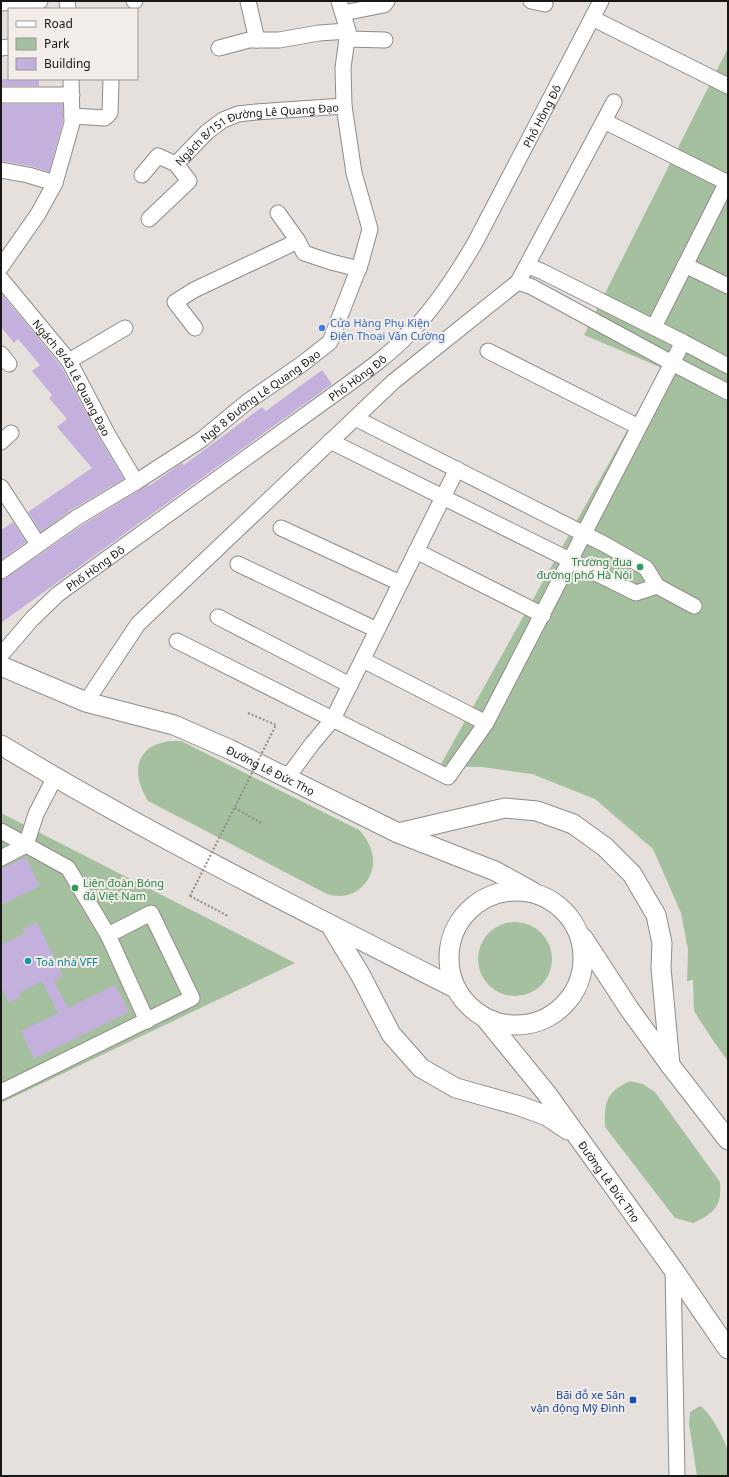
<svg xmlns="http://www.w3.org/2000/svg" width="729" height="1477" font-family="'Noto Sans',sans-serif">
	<rect width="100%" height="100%" fill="#e6e0dc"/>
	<!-- green -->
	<g fill="#a5c09f">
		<path d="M728,48V1061L714,1042L694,1011L693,980L687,981L688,950L681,913L653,849L595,799L532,774L482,767L440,766L662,368L584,335Z"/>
		<path d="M169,741H181L359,830C366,837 373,849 373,860C374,878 359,896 340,896C336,896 331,895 327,894L148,801C139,786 132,766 146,751C151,745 161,743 169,741Z"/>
		<path d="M1,813L295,963L1,1103Z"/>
		<circle cx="515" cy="959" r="37"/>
		<path d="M630,1081L643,1084L655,1092L720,1182C722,1207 714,1213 693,1223L675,1218L605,1127C604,1102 606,1092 630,1081Z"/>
		<path d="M700,1406C709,1410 726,1442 728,1451C729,1459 728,1468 728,1476H697L689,1424L690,1412Z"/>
	</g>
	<!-- building -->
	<g fill="#c3b0dc">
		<rect x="1" y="79" width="38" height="7"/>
		<path d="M1,104H63V122L49,172L30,166L1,161Z"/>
		<path d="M1,293L61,366L100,439L124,479L71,510L41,532L28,512L92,468L57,427L67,419L49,398L52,395L32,371L40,365L18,339L14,343L1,327Z"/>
		<path d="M322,370L332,384L1,623V580L6,578L81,526L148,485L149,486L182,463L184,465L262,407L266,411Z"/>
		<path d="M13,522L26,542L1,560V530Z"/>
		<path d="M26,857L40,886L1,905V869Z"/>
		<path d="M37,922L63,976L54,981L68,1008L115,985L129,1012L34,1059L21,1031L58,1013L42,981L19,993L21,997L9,1003L1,986V945L25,933L23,929Z"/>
	</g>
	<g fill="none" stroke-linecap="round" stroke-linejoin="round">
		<defs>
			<g id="minor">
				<path d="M67,1L68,9"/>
				<path d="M134,1H135"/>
				<path d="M248,1L257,40"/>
				<path d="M531,1L545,4"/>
				<path d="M1,3L40,1"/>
				<path d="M343,13L384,5L387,1"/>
				<path d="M592,18L728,86"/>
				<path d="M347,39L385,40"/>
				<path d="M1,48L9,47"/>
				<path d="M219,48L249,40H279L319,33L348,31"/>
				<path d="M1,95H72"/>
				<path d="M72,116L105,118L110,113L111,79"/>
				<path d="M604,121L728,183"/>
				<path d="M1,170L28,175L55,183"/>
				<path d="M142,175L158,156L176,164"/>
				<path d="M278,213L298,241"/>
				<path id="s1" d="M149,219L189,181L176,164L207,132L223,120L238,114L256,112L344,106"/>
				<path d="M685,265L728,286"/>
				<path d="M528,266L541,271L683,342L728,366"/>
				<path d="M1,267L38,214L55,183L72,123L71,79"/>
				<path id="s2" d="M1,279L69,361L108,435L136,482"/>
				<path d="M518,282L532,287L672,363L728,392"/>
				<path d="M654,327L727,182"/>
				<path d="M195,328L175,302L194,290L298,241L304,253L331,262L359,269"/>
				<path d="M488,351L639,427"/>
				<path d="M1,354L9,364"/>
				<path d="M69,361L125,328"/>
				<path d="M355,418L606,545L646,568L657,586L694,606"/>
				<path d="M330,441L636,593L657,586"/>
				<path d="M1,442L11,433"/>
				<path d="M1,487L38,544"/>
				<path d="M281,528L400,583"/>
				<path d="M416,551L543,615"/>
				<path d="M238,564L377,630"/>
				<path id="s3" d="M1,571L76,518L136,482L201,440L247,402L302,364L330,342L361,262L370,229L354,173L344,106L343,68L348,31L339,1"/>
				<path d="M218,617L350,685"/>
				<path d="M177,641L448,777L486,723L683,342"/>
				<path id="s4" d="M1,655L32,619L58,594L347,385C369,369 391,353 410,333C437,305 457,274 476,241L601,1"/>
				<path d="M363,660L486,723"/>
				<path d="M86,702L138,624L393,382L518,282L614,102"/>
				<path d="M287,778L312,744L333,719L457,469"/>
				<path d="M1,831L68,868L108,935L147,1021"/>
				<path d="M1,858L26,845L36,814L55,777"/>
				<path d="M1,1092L192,998L151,913L108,935"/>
				<path d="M673,1269L677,1476"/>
			</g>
			<g id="major">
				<path id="s5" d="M1,666L86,702L174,725L231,750L398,833L495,871L533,892"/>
				<path d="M1,745C148,834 302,910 455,988"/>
				<path d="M398,833L505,808L537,811L573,824L605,847L632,874L656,915L662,943L661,968L670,1065"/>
				<circle cx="516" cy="958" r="67"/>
				<path d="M331,926L361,976L391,1034L421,1068L456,1088L520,1106L547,1116L568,1130"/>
				<path d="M583,938L630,1010L670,1065L728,1140"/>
				<path id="s6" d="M486,1019L547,1094L673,1269L728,1349"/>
			</g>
		</defs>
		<!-- minor casing -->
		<use href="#minor" stroke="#918b88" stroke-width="17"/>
		<!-- major casing -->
		<use href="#major" stroke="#918b88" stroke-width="21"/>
		<!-- path -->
		<g stroke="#8f8b88" stroke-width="2" stroke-dasharray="2 2" stroke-linecap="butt">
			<path d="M248,713L276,725"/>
			<path d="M235,808L263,824"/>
			<path d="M190,896L228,916"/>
		</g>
		<!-- minor -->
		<use href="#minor" stroke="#fff" stroke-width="15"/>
		<!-- major -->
		<use href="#major" stroke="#fff" stroke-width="19"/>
		<!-- path-bridge -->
		<path stroke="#8f8b88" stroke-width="2" stroke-dasharray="2 2" stroke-linecap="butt" d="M190,896L276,725"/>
	</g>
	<!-- markers -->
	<circle fill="#3f7fe0" stroke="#f3ede9" stroke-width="1.5" cx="322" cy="328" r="4"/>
	<g fill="#2e9e5b" stroke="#f3ede9" stroke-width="1.5">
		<circle cx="640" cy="567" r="4"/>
		<circle cx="75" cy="888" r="4"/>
	</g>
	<circle fill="#0f9aa8" stroke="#f3ede9" stroke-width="1.5" cx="28" cy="961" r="4"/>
	<rect fill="#1a4fb4" stroke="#f3ede9" stroke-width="1.5" x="629" y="1396" width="8" height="8" rx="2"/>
	<g text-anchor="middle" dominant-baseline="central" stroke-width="4" stroke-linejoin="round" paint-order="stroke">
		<!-- street labels -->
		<g font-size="11" fill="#1a1816" stroke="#f3ede9">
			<text stroke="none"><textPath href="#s4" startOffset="777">Phố Hồng Đô</textPath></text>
			<text stroke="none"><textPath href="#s1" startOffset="168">Ngách 8/151 Đường Lê Quang Đạo</textPath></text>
			<text stroke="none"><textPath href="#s4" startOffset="453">Phố Hồng Đô</textPath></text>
			<text stroke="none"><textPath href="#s2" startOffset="122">Ngách 8/43 Lê Quang Đạo</textPath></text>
			<text stroke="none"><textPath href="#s3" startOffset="313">Ngõ 8 Đường Lê Quang Đạo</textPath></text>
			<text stroke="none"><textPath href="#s4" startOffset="129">Phố Hồng Đô</textPath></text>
			<text stroke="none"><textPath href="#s5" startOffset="290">Đường Lê Đức Thọ</textPath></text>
			<text stroke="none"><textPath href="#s6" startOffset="204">Đường Lê Đức Thọ</textPath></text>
		</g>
		<!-- shop labels -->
		<g font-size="11" fill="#366cbe" stroke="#f3ede9" text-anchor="start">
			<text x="330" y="322">Cửa Hàng Phụ Kiện<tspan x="330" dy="13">Điện Thoại Văn Cường</tspan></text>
		</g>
		<!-- leisure labels -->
		<g font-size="11" fill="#27864d" stroke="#f3ede9" text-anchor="end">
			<text x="632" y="561">Trường đua<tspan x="632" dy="13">đường phố Hà Nội</tspan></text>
			<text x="83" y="882" text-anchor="start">Liên đoàn Bóng<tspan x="83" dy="13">đá Việt Nam</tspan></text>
		</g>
		<!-- culture labels -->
		<g font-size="11" fill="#0d838f" stroke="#f3ede9" text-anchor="start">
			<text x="36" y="961">Toà nhà VFF</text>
		</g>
		<!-- transit labels -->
		<g font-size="11" fill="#164399" stroke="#f3ede9" text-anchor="end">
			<text x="625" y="1394">Bãi đỗ xe Sân<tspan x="625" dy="13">vận động Mỹ Đình</tspan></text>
		</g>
	</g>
	<!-- border -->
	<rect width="729" height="1477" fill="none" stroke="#1a1816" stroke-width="4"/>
	<!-- legend -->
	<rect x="8" y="8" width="130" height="72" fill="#f3ede9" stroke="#9c9895"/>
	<rect x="16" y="21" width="20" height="6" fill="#ffffff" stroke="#9c9895"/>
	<text x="44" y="28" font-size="12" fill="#1a1816">Road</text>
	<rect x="16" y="38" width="20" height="12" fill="#a5c09f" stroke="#9c9895"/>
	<text x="44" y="48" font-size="12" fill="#1a1816">Park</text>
	<rect x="16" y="58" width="20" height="12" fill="#c3b0dc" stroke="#9c9895"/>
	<text x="44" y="68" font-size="12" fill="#1a1816">Building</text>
</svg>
